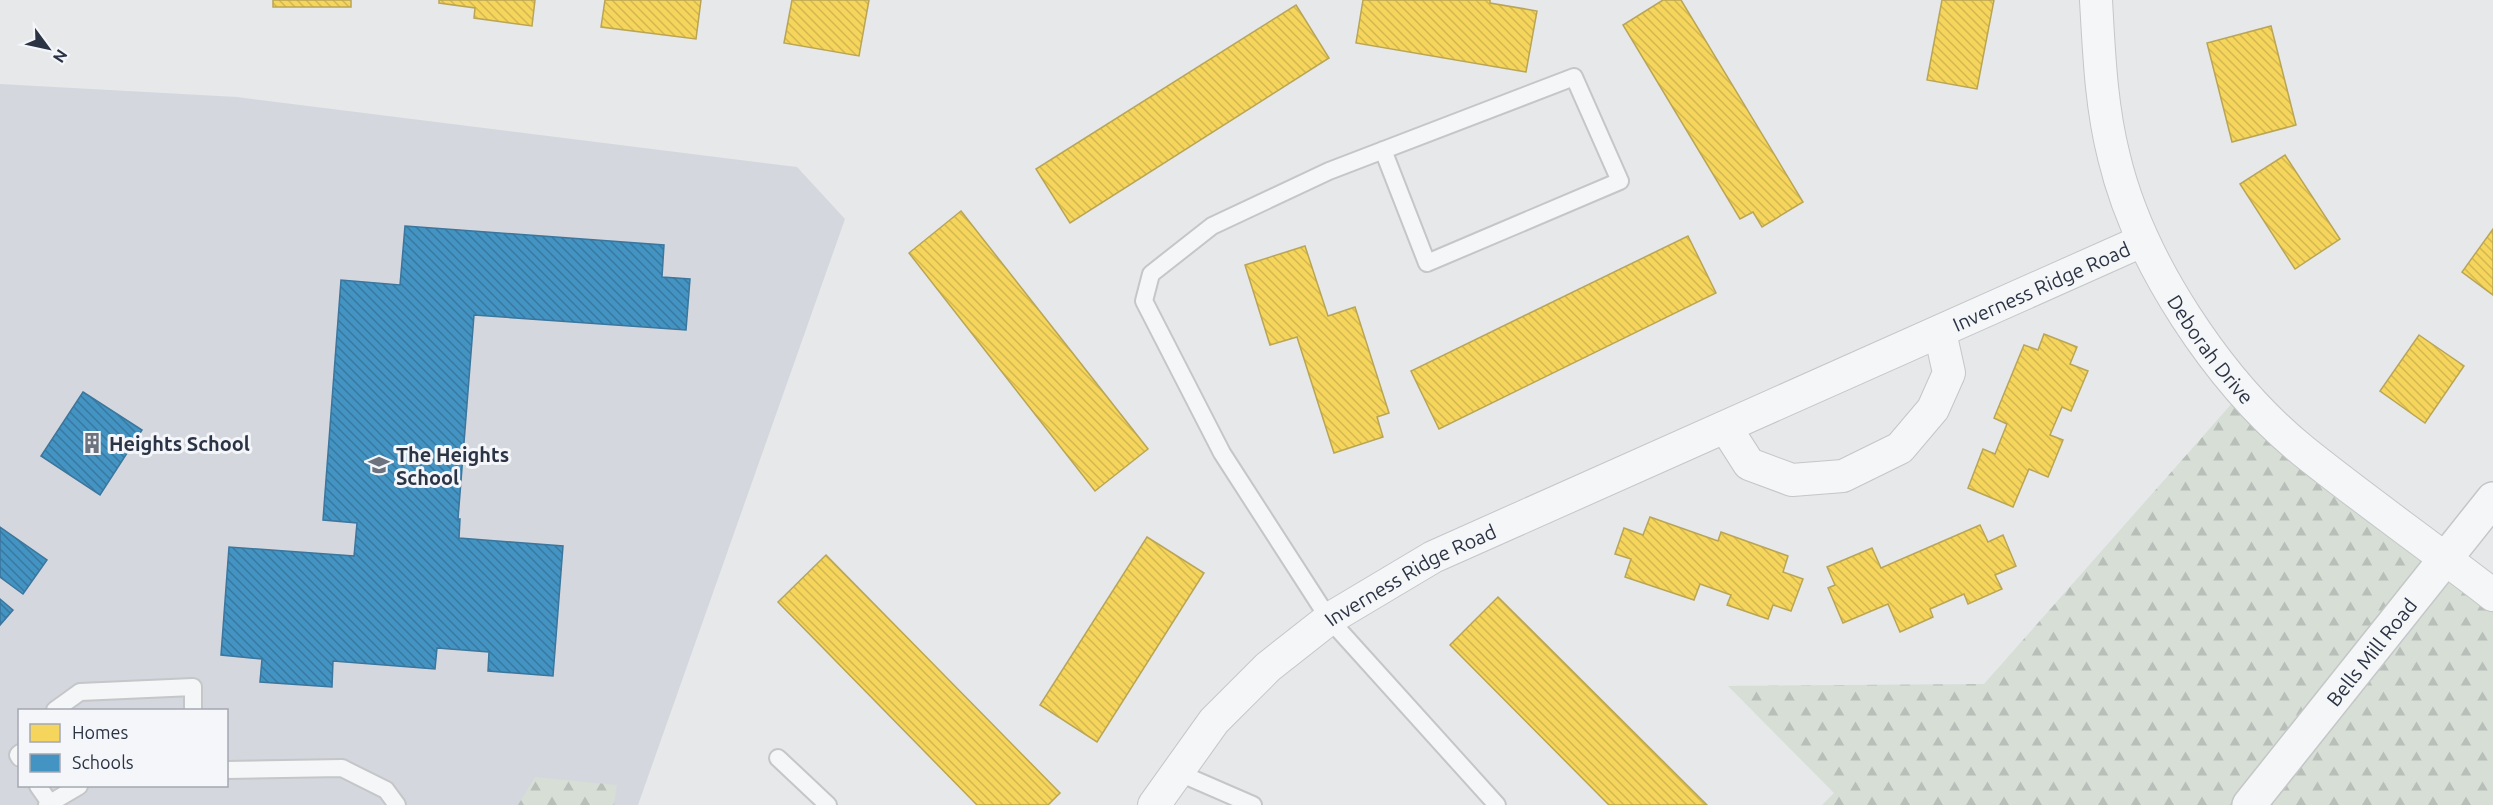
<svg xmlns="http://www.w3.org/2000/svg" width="2493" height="805" font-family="Ubuntu,sans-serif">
	<defs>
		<pattern id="forest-firs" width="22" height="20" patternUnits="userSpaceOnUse" patternTransform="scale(1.5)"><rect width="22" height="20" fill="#d6ded6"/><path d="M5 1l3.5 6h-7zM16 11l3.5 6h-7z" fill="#b8bfb9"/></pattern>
		<pattern id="homes-back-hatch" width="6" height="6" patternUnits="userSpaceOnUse" patternTransform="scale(1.5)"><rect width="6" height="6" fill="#f6d55c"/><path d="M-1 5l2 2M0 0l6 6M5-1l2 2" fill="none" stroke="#d3b751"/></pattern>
		<pattern id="schools-back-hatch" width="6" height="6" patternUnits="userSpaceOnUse" patternTransform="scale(1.5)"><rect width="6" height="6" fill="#4393c3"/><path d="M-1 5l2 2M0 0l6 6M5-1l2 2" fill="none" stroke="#3879a0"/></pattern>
	</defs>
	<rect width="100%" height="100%" fill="#e6e8ea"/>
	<!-- built -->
	<path fill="#d4d7dd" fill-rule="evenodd" d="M0,84L237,97L797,167L845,219L638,805H0ZM20,710H226V786H20Z"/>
	<!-- forest -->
	<g fill="url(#forest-firs)">
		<path d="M2242,392L2493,600V805H1822L1834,793L1728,686L1984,684Z"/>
		<path d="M535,777L617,785L614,805H518Z"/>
	</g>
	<!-- homes -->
	<g fill="url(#homes-back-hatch)" stroke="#b9a555" stroke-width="1.5">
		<rect x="273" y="0" width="78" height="7"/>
		<path d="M439,0H535L532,26L474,18L475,8L439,3Z"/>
		<path d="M605,0H701L696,39L601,27Z"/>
		<path d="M792,0H869L859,56L784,43Z"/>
		<path d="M1363,0H1490V3L1537,11L1526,72L1356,43Z"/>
		<path d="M1663,0H1681L1803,202L1762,227L1753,212L1740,219L1623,25Z"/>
		<path d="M1942,0H1994L1977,89L1927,80Z"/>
		<path d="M1296,5L1329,58L1070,223L1036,169Z"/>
		<path d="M2271,26L2296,125L2232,142L2207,43Z"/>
		<path d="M2285,155L2340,239L2295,269L2240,184Z"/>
		<path d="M961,211L1148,449L1095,491L909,253Z"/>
		<path d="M2493,229V295L2462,272Z"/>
		<path d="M1688,236L1716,293L1439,429L1411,371Z"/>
		<path d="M1305,246L1328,316L1355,307L1389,413L1377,417L1383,437L1334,453L1297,337L1270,345L1245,265Z"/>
		<path d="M2044,334L2077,347L2070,364L2088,371L2071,411L2062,407L2050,435L2063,440L2048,477L2029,469L2013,507L1968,488L1983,449L1995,454L2007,424L1994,418L2024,345L2038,350Z"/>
		<path d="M2419,335L2464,366L2425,423L2380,391Z"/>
		<path d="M1650,517L1718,541L1721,532L1788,556L1783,572L1803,579L1791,611L1773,605L1768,619L1727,605L1731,595L1700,584L1694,600L1625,577L1631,559L1615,554L1624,528L1643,535Z"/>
		<path d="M1980,525L1988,542L2003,535L2016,566L1995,575L2002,589L1968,604L1964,594L1930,609L1933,617L1900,632L1888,604L1843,623L1828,588L1835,585L1827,567L1872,548L1881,568Z"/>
		<path d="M1147,537L1204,573L1097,742L1040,705Z"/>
		<path d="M826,555L1060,793L1048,805H977L778,602Z"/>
		<path d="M1498,597L1707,805H1609L1450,645Z"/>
	</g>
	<!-- schools -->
	<g fill="url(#schools-back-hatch)" stroke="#3c769d" stroke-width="1.5">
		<path d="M405,226L664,245L662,277L690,279L686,330L474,315L458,519H460L459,538L563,546L553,676L488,671L489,652L437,648L435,669L333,661L332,687L260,682L262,659L221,655L229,547L354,556L357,523L323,520L341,280L400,285Z"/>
		<path d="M83,392L142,430L100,495L41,456Z"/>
		<path d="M0,527L47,560L23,594L0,577Z"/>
		<path d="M0,599L13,610L0,625Z"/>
	</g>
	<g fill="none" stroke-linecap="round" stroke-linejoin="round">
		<defs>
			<g id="service">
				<path d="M1383,150L1427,263L1620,181L1574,77L1329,171L1212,226L1151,274L1144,301L1222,453L1329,619L1497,805"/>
				<path d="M55,710L80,692L193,687V710"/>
				<path d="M20,753L18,755L20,758"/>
				<path d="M778,758L828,805"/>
				<path d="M226,770L342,768L386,790L397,805"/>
				<path d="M1177,772L1253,805"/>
				<path d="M38,786L50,803"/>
				<path d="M47,805L79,786"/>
			</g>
			<g id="minor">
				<path id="s1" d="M2096,0C2099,53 2101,106 2114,157C2139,262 2219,382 2302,450C2364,500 2430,546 2493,595"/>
				<path d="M1726,428L1749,464L1792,480L1843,476L1900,448L1933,409L1949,373L1940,332"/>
				<path id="s2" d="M1154,805L1214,721L1268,667L1329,619L1433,557L2142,241"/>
			</g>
			<g id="tertiary">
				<path id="s3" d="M2249,805L2493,499"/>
			</g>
		</defs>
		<!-- service casing -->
		<use href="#service" stroke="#c4c6c8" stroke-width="20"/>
		<!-- minor casing -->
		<use href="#minor" stroke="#c4c6c8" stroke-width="34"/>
		<!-- tertiary casing -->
		<use href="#tertiary" stroke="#c4c6c8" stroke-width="36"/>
		<!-- service -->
		<use href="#service" stroke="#f5f6f7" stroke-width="16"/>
		<!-- minor -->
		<use href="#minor" stroke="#f5f6f7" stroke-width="32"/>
		<!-- tertiary -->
		<use href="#tertiary" stroke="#f5f6f7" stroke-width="33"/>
	</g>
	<!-- icons -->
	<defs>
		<symbol id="building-bare" viewBox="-9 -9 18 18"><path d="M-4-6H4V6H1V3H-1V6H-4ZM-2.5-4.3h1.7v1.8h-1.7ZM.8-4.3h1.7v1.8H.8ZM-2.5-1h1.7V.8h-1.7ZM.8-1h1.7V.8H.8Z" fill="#6c737f" stroke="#f4f6f9" stroke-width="2.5" paint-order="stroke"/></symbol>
		<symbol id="school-bare" viewBox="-9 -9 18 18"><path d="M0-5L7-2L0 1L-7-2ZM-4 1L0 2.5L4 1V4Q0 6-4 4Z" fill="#6c737f" stroke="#f4f6f9" stroke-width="2.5" paint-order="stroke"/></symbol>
	</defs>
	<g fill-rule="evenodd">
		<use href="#building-bare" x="77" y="428" width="30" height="30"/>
		<use href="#school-bare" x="364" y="450" width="30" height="30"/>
	</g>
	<g text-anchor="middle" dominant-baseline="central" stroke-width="6" stroke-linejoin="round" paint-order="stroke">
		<!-- street labels -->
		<g font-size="20" fill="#2b3445" stroke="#f4f6f9">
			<text stroke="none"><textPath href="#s2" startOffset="1044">Inverness Ridge Road</textPath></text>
			<text stroke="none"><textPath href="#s1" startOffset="375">Deborah Drive</textPath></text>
			<text stroke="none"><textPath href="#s2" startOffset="350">Inverness Ridge Road</textPath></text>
			<text stroke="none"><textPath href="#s3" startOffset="196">Bells Mill Road</textPath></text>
		</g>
		<!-- poi labels -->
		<g font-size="20" font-weight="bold" fill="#2b3445" stroke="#f4f6f9" text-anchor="start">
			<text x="109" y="443">Heights School</text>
			<text x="396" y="454">The Heights<tspan x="396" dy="23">School</tspan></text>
		</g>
	</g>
	<!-- legend -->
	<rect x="18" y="709" width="210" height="78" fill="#f4f6f9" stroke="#a4a8b1" stroke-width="1.5"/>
	<rect x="30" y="724" width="30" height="18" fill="#f6d55c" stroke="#a4a8b1" stroke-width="1.5"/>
	<text x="72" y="739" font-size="18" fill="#2b3445">Homes</text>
	<rect x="30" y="754" width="30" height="18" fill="#4393c3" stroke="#a4a8b1" stroke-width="1.5"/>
	<text x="72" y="769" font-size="18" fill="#2b3445">Schools</text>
	<!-- north arrow -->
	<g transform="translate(48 48) rotate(123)" stroke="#f4f6f9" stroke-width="4.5" paint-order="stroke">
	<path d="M0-4.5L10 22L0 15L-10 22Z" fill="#2b3445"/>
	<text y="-9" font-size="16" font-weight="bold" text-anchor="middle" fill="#2b3445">N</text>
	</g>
</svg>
